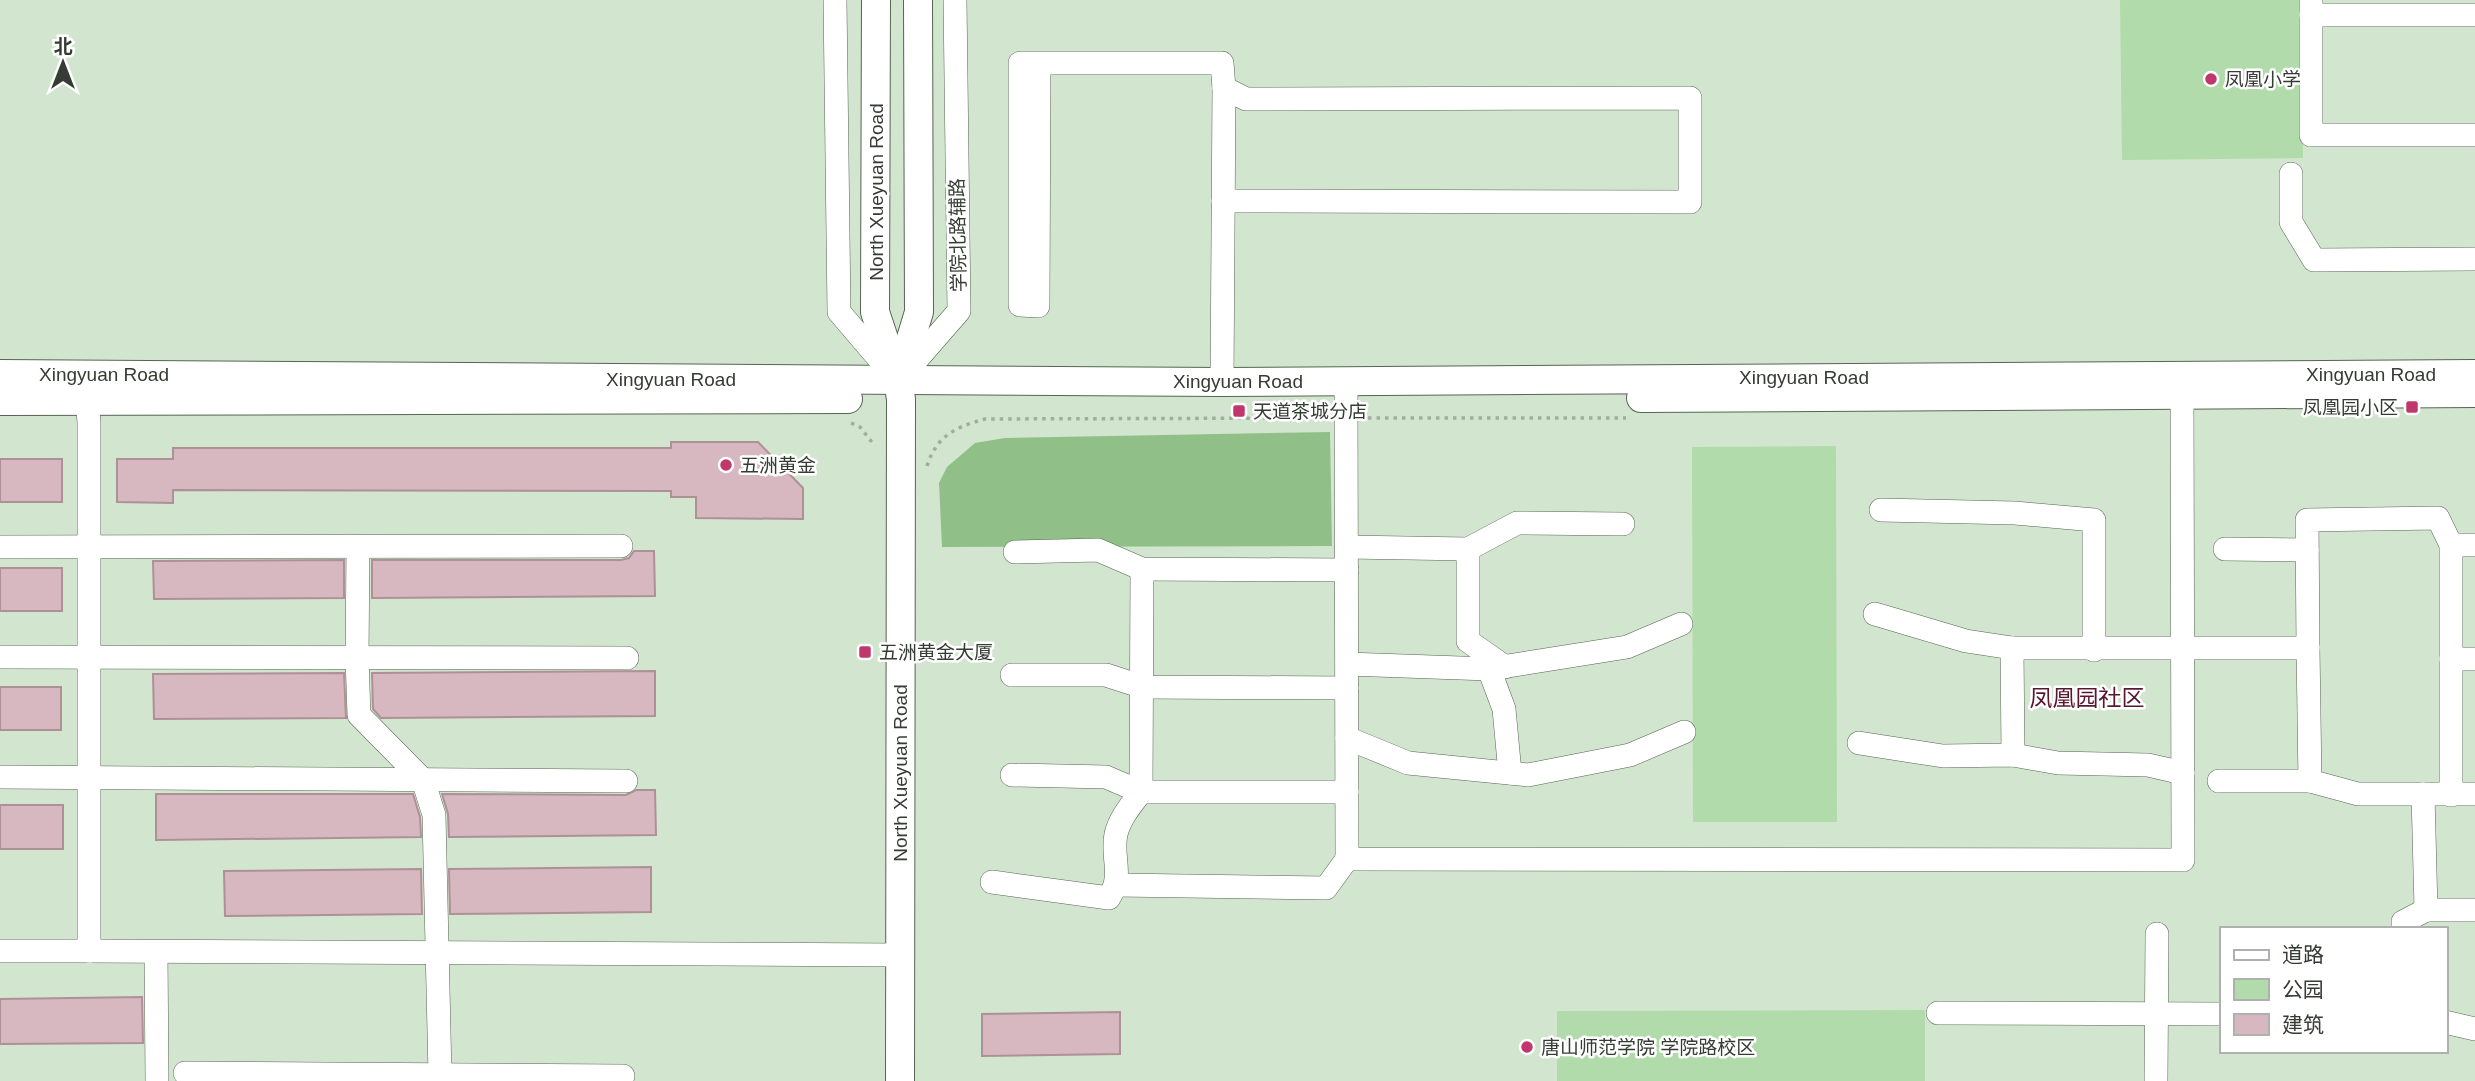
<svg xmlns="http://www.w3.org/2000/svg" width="2475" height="1081" font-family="Helvetica,'Noto Sans SC',sans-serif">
	<rect width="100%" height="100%" fill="#d2e5ce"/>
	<!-- green -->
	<g fill="#b1dbaa">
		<path d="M2120,0H2301L2303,158L2122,160Z"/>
		<path d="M1836,446L1837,822H1693L1692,447Z"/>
		<path d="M1925,1010V1081H1557V1011Z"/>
	</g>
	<!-- forest -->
	<path fill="#90bf88" d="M1330,432L1332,546L942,547L939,483L947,467L975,443L1005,438Z"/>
	<!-- building -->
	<g fill="#d7b8c0" stroke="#ae9097" stroke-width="2">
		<path d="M671,442H758L803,488V519L696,518V497H671V491L173,490V503L117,502V459H173V448H671Z"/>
		<rect x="0" y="459" width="62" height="43"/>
		<path d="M634,551H654L655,596L372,598V560H621L629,558Z"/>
		<path d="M344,560V598L154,599L153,561Z"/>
		<rect x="0" y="568" width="62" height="43"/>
		<path d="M655,671V716L381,718L373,709L372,673Z"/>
		<path d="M344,673L346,718L154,719L153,674Z"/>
		<rect x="0" y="687" width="61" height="43"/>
		<path d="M636,790H655L656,835L449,837L448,814L442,794L626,795Z"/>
		<path d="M156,794H413L420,817L421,837L156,840Z"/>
		<rect x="0" y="805" width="63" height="44"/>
		<path d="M651,867V912L450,914L449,869Z"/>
		<path d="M421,869L422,914L225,916L224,871Z"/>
		<path d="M142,997L143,1043L0,1044V999Z"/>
		<path d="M1120,1012V1054L982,1056V1014Z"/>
	</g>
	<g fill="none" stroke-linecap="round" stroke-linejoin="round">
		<defs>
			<g id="minor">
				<path d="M835,0L839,312L898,381L959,311L955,0"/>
				<path d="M2311,0V135H2475"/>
				<path d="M2311,15H2475"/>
				<path d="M1039,63L1038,306L1020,305V63H1222L1224,88L1246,99L1690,98V202L1223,201"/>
				<path d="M2291,174V222L2314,260L2475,259"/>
				<path d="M1346,381L1347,859L2183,860L2182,377"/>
				<path d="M1222,382L1224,88"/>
				<path d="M1881,510L2015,513L2094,520V650"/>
				<path d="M2451,545H2475"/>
				<path d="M0,547L621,546"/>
				<path d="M358,547L357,658L359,715L423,780L434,815L440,1075L443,1081"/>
				<path d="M1347,547L1468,549L1517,523L1623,524"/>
				<path d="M1468,549V641L1505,667"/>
				<path d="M2225,549L2307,550"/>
				<path d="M1015,552L1098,550L1142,569L1347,570"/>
				<path d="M1875,614L1966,641L2012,648H2308L2307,520L2438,518L2451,545V795"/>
				<path d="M2012,648L2013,755"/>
				<path d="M2308,648L2310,781L2358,794H2475"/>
				<path d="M0,657L627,658"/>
				<path d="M2451,659H2475"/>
				<path d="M1347,664L1489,669L1627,647L1681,624"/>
				<path d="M1489,669L1504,709L1510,773"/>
				<path d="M1012,675H1106L1143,687L1347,688"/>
				<path d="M1347,738L1408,763L1528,775L1630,755L1684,732"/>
				<path d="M1859,743L1943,756L2013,755L2058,763L2148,765L2183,773"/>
				<path d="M1012,775L1106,777L1141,792H1347"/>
				<path d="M0,777L626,781"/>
				<path d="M2219,781H2310"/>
				<path d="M2423,794L2426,910H2475"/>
				<path d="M992,882L1109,898C1124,874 1111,858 1116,834C1120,818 1131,805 1141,792L1142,569"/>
				<path d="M1117,885L1326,888L1347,859"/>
				<path d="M2403,929V922L2426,910"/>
				<path d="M0,951H89V422L87,401"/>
				<path d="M89,951L900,955"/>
				<path d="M156,952L157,1081"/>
				<path d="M1938,1013L2221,1014"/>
				<path d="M2445,1022L2475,1029"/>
				<path d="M185,1073L623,1076"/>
				<path d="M2156,1081L2157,934"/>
			</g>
			<g id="major">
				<path d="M876,0L875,312L898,381L901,399L900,1081"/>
				<path d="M0,374L1222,382L2475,374"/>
				<path d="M898,381L919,312L918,0"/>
				<path d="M1641,398L2475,393"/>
				<path d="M0,401L848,399"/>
			</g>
		</defs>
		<!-- minor casing -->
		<use href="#minor" stroke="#556652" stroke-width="24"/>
		<!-- major casing -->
		<use href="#major" stroke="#556652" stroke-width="30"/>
		<!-- path -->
		<g stroke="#a0af9c" stroke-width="3.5" stroke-dasharray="3.5 5" stroke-linecap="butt">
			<path d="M1368,418H1626"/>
			<path d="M851,423L860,427L875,446"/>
			<path d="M927,466C937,435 956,427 985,419L1325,418"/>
		</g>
		<!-- minor -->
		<use href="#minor" stroke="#fff" stroke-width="23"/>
		<!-- major -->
		<use href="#major" stroke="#fff" stroke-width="28"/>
	</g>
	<!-- markers -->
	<g fill="#c1366b" stroke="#fff" stroke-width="2.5">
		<circle cx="2211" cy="79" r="7"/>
		<rect x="2405" y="400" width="14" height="14" rx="3.5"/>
		<rect x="1232" y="404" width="14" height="14" rx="3.5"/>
		<circle cx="726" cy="465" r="7"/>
		<rect x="858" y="645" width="14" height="14" rx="3.5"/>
		<circle cx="1527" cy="1047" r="7"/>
	</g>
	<g text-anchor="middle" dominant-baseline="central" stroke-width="5" stroke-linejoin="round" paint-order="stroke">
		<!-- poi labels -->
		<g font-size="19" fill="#353c33" stroke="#fff" text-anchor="start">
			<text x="2225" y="79">凤凰小学</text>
			<text x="2398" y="407" text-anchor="end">凤凰园小区</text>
			<text x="1253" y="411">天道茶城分店</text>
			<text x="740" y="465">五洲黄金</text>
			<text x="879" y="652">五洲黄金大厦</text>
			<text x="1541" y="1047">唐山师范学院 学院路校区</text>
		</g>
		<!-- street labels -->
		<g font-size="19" fill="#353c33" stroke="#fff">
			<text transform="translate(876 192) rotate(-90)">North Xueyuan Road</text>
			<text transform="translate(958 235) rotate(-91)">学院北路辅路</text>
			<text x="104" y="374">Xingyuan Road</text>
			<text x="2371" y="374">Xingyuan Road</text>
			<text x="1804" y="377">Xingyuan Road</text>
			<text x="671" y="379">Xingyuan Road</text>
			<text x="1238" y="381">Xingyuan Road</text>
			<text transform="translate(900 773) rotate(-90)">North Xueyuan Road</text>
		</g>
		<!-- quarter labels -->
		<g font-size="23" fill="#59162f" stroke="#fff">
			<text x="2087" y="698">凤凰园社区</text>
		</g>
	</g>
	<!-- legend -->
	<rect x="2220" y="927" width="228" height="126" fill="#ffffff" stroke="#aeb1ad" stroke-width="2"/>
	<rect x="2234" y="950" width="35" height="10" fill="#ffffff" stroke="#aeb1ad" stroke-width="2"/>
	<text x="2282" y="962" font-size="21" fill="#353c33">道路</text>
	<rect x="2234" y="979" width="35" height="21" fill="#b1dbaa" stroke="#aeb1ad" stroke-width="2"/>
	<text x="2282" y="997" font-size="21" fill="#353c33">公园</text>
	<rect x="2234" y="1014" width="35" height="21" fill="#d7b8c0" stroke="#aeb1ad" stroke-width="2"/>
	<text x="2282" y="1032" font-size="21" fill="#353c33">建筑</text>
	<!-- north arrow -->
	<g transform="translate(63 63)" stroke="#ffffff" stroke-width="5" paint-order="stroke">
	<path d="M0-5L12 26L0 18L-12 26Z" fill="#353c33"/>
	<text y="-10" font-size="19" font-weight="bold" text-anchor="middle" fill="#353c33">北</text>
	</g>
</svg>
